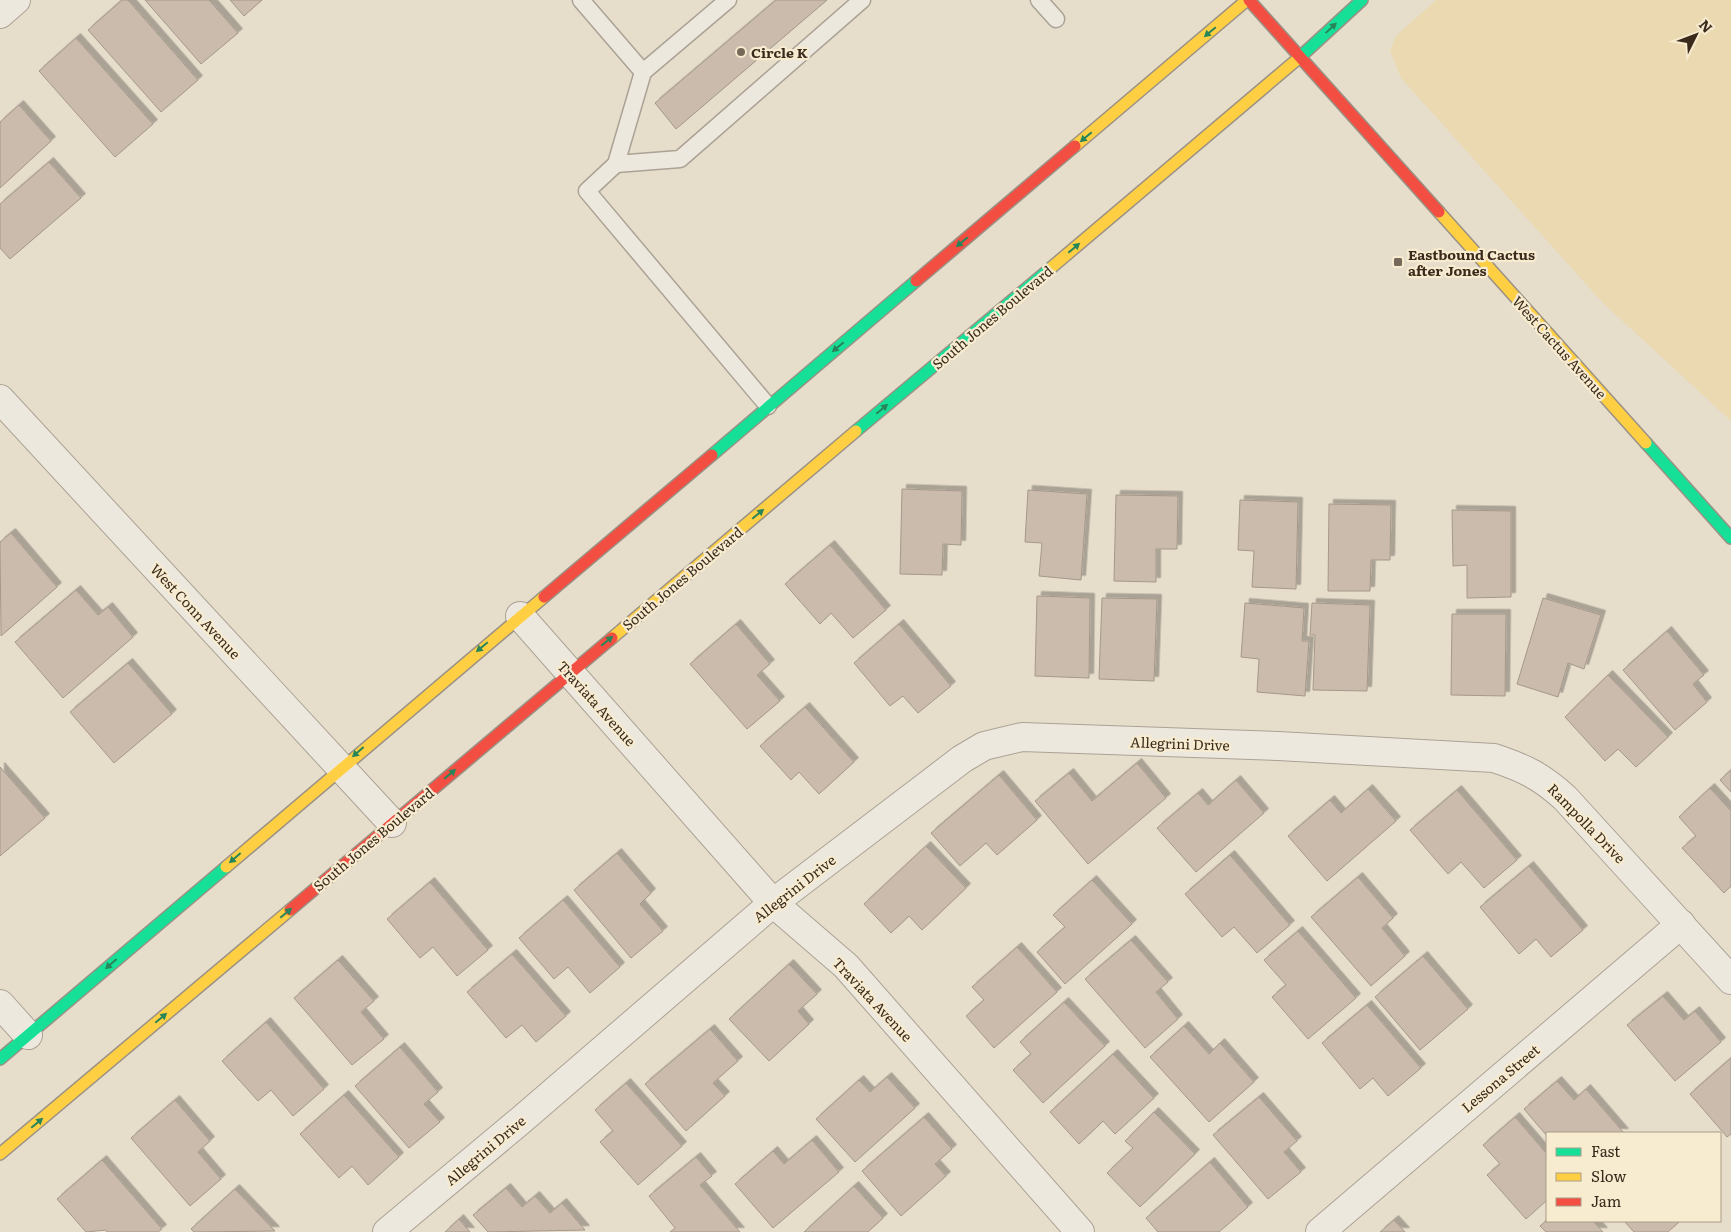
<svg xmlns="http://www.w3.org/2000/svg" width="1731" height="1232" font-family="Literata,serif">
	<defs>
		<filter id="shadow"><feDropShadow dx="4.5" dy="-4.5" stdDeviation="0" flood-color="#0004"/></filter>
	</defs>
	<rect width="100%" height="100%" fill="#e6ddcb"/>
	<!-- sand -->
	<path fill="#ead9b1" d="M1436,0H1731V421L1603,303L1401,78L1390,51L1396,36Z"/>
	<!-- building -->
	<g fill="#cabbac" stroke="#a6988a" filter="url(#shadow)">
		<path d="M122,0H128L198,80L161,112L88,30Z"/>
		<path d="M145,0H209L238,33L201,64Z"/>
		<path d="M230,0H262L244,16Z"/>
		<path d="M776,0H827L676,129L655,103Z"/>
		<path d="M76,38L153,124L115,157L39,71Z"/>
		<path d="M19,105L51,141L0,188V122Z"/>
		<path d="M49,162L81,198L10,259L0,248V204Z"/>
		<path d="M902,489L962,491L961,545L943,544L942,575L900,574Z"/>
		<path d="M1028,490L1087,494L1081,580L1039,576L1042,543L1025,542Z"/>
		<path d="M1116,495L1178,496L1177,549H1156V582L1114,581Z"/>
		<path d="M1240,500L1298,502L1296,589L1252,587L1254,551L1238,550Z"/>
		<path d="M1329,504L1391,505L1390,560H1371L1370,591H1328Z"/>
		<path d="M1452,510L1511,511V597L1467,598V565L1453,566Z"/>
		<path d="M11,533L57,587L1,636L0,542Z"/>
		<path d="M830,545L886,610L853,638L831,613L820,624L785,584Z"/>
		<path d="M76,590L98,615L108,607L133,637L63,698L15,642Z"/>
		<path d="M1037,596L1090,598L1089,678L1035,676Z"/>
		<path d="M1102,598L1157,599L1154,681L1099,679Z"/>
		<path d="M1543,598L1601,615L1584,669L1568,663L1558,697L1517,684Z"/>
		<path d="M1245,603L1304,608L1302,641H1309L1305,696L1257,692L1259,659L1241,657Z"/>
		<path d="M1312,603L1370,605L1367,691L1313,690L1315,635H1310Z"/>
		<path d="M1452,614H1506L1505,696L1451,695Z"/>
		<path d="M736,624L770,664L757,675L780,701L747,729L690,664Z"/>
		<path d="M899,624L951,686L918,713L903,696L890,706L854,663Z"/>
		<path d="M1667,631L1704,675L1693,684L1707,702L1675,730L1623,670Z"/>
		<path d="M128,663L172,714L114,763L70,712Z"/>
		<path d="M1608,675L1668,737L1636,767L1618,749L1605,761L1565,717Z"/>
		<path d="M805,707L854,762L819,794L799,772L791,780L760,746Z"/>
		<path d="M1137,763L1166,798L1088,864L1035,801L1069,773L1092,801Z"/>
		<path d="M0,767L45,818L0,856Z"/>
		<path d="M1731,770V792L1720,780Z"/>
		<path d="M999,775L1037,820L997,855L986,843L960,866L931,833Z"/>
		<path d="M1236,780L1264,813L1196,872L1157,828L1198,793L1208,805Z"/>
		<path d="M1710,788L1731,811V886L1724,893L1682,848L1696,836L1679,817Z"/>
		<path d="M1368,789L1396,821L1327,881L1288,836L1330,800L1341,813Z"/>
		<path d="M1457,790L1517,860L1484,888L1461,862L1448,874L1410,830Z"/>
		<path d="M926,846L966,888L922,930L909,916L891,933L864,904Z"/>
		<path d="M617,853L651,893L640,904L663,931L631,958L574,890Z"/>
		<path d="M1230,855L1290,925L1257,953L1234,927L1222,937L1185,894Z"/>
		<path d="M1529,866L1583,930L1551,957L1536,939L1519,954L1480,907Z"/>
		<path d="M1358,877L1393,918L1382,928L1405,956L1371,986L1311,917Z"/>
		<path d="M1092,880L1132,924L1065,984L1037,952L1065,927L1053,915Z"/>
		<path d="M430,882L488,950L457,976L433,947L420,958L387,919Z"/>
		<path d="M563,900L620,967L590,993L568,967L554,979L519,938Z"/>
		<path d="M1298,931L1356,998L1308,1039L1272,997L1286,985L1264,960Z"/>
		<path d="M1131,940L1168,982L1156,992L1178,1019L1145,1048L1085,979Z"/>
		<path d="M1017,947L1057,992L994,1048L966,1016L984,1000L972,987Z"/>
		<path d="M512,954L566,1016L536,1042L522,1025L506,1038L467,992Z"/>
		<path d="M1423,956L1468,1009L1420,1050L1375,997Z"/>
		<path d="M338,960L374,1001L361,1012L384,1039L352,1065L294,998Z"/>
		<path d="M789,964L817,994L798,1011L809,1024L769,1061L729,1019Z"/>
		<path d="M1663,996L1684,1020L1695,1011L1721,1042L1675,1081L1627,1025Z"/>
		<path d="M1064,1002L1105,1046L1043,1103L1013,1070L1031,1054L1020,1042Z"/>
		<path d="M1367,1005L1421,1068L1388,1096L1373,1078L1360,1089L1322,1043Z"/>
		<path d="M266,1022L324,1089L293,1116L271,1090L258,1101L222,1061Z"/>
		<path d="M1184,1026L1209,1054L1220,1043L1254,1082L1209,1122L1150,1057Z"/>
		<path d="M710,1029L738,1061L713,1083L725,1096L686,1131L645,1084Z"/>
		<path d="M400,1047L438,1092L424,1104L440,1122L409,1148L355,1086Z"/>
		<path d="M1113,1054L1154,1098L1115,1134L1103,1121L1079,1144L1050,1112Z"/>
		<path d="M1731,1058V1134L1727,1137L1690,1094Z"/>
		<path d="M887,1077L915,1108L855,1162L816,1119L859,1080L870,1092Z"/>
		<path d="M1557,1081L1574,1100L1586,1089L1624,1133H1547V1136L1524,1109Z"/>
		<path d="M626,1083L682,1146L638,1185L600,1142L613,1131L595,1110Z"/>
		<path d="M344,1095L399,1157L368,1185L352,1166L339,1178L300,1134Z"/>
		<path d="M1259,1097L1297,1141L1284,1152L1301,1172L1268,1199L1213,1135Z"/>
		<path d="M175,1100L210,1141L198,1152L221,1179L190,1206L131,1138Z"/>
		<path d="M1154,1112L1195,1154L1140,1207L1107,1173L1133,1148L1125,1141Z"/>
		<path d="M924,1117L952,1149L935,1164L946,1176L901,1216L862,1171Z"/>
		<path d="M1515,1117L1547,1154V1200L1526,1219L1487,1175L1500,1164L1483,1145Z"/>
		<path d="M812,1140L839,1172L773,1228L735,1184L773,1151L784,1164Z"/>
		<path d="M696,1157L712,1176L700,1185L740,1232H670L675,1228L649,1196Z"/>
		<path d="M102,1160L162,1229L158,1232H107L106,1230L86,1232L57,1199Z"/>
		<path d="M1210,1162L1248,1207L1219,1232H1158L1146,1218Z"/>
		<path d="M854,1186L883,1218L868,1232H804Z"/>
		<path d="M506,1188L522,1207L535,1196L550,1213L562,1203L585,1230L488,1232L473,1215Z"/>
		<path d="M235,1189L275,1231L194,1232L191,1229Z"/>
		<path d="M459,1219L470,1232H445Z"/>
		<path d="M1394,1220L1405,1232H1380Z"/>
		<path d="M1547,1220L1593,1221L1603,1232H1546L1540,1226Z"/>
		<path d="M1624,1221H1680L1668,1232H1634Z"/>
	</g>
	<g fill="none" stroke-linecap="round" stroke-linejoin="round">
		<defs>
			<g id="lane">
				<path d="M581,0L643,72"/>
				<path d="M728,0L643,72L616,164L587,191L768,406"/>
				<path d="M1039,0L1056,19"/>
				<path d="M616,164L680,159L862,0"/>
			</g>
			<g id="street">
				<path d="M0,14L16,0"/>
				<path d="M0,399L392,823"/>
				<path d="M520,616L773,903L846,966L1080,1232"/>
				<path d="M0,1004L28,1035"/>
				<path d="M387,1232L520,1121L773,903L962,759L984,746L1022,737L1278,746L1494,758C1524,768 1541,776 1565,798L1731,980"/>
				<path d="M1320,1232L1681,924"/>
			</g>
			<g id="fast">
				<path d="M1300,57L1362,0"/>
				<path d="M856,431L1052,267"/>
				<path d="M1646,443L1731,538"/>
				<path d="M712,455L916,281"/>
				<path d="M0,1059L226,867"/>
			</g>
			<g id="slow">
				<path d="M1075,146L1247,0"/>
				<path d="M1439,212L1646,443"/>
				<path d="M1052,267L1300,57"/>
				<path d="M612,638L856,431"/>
				<path d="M226,867L544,597"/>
				<path d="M0,1154L290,910"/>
			</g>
			<g id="jam">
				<path d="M1249,0L1439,212"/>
				<path d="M916,281L1075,146"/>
				<path d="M544,597L712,455"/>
				<path d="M290,910L612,638"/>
			</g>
		</defs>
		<!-- lane casing -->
		<use href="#lane" stroke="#aba295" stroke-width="19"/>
		<!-- street casing -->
		<use href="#street" stroke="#aba295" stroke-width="30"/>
		<!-- fast casing -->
		<use href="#fast" stroke="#9a9185" stroke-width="14"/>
		<!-- slow casing -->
		<use href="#slow" stroke="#9a9185" stroke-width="14"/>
		<!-- jam casing -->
		<use href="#jam" stroke="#9a9185" stroke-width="14"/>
		<!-- lane -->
		<use href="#lane" stroke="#ede8de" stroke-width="16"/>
		<!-- street -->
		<use href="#street" stroke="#ede8de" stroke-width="28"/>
		<!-- fast -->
		<use href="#fast" stroke="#16e098" stroke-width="11"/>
		<!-- slow -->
		<use href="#slow" stroke="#ffcf43" stroke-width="11"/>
		<!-- jam -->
		<use href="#jam" stroke="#f24e42" stroke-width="11"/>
	</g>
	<!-- one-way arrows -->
	<defs><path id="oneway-solid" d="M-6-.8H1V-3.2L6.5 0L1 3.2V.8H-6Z" transform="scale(1.25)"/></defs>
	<g fill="#28855a">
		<use href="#oneway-solid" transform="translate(1331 28) rotate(-43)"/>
		<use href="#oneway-solid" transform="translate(1210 32) rotate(140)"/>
		<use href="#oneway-solid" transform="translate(1086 137) rotate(140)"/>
		<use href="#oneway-solid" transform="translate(962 242) rotate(140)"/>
		<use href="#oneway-solid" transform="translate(1074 248) rotate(-40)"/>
		<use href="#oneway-solid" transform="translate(838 347) rotate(140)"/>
		<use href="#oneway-solid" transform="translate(882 409) rotate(-40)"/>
		<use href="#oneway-solid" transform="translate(758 514) rotate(-40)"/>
		<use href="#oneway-solid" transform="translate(607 641) rotate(-40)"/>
		<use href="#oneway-solid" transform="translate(482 647) rotate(140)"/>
		<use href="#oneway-solid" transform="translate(358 752) rotate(139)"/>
		<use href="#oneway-solid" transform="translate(450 774) rotate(-40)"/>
		<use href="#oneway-solid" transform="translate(235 858) rotate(139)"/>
		<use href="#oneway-solid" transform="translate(286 913) rotate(-40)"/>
		<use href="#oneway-solid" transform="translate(111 964) rotate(139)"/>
		<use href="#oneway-solid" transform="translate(161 1018) rotate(-40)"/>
		<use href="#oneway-solid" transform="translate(37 1123) rotate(-40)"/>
	</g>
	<!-- markers -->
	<g fill="#766959" stroke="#f7ebd0" stroke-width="2">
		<circle cx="741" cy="52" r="5"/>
		<rect x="1393" y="257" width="10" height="10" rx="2.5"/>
	</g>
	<g text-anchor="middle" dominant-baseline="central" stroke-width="4.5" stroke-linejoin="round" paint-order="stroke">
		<!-- poi labels -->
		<g font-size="14" font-weight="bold" fill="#3a2a1c" stroke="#f7ebd0" text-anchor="start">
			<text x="751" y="52">Circle K</text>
			<text x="1408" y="254">Eastbound Cactus<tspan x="1408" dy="16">after Jones</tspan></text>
		</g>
		<!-- street labels -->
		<g font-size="14" fill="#3a2a1c" stroke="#f7ebd0">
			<text transform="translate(992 317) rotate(-40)">South Jones Boulevard</text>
			<text transform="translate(1560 347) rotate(48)">West Cactus Avenue</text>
			<text transform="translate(682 578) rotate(-40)">South Jones Boulevard</text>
			<text transform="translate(196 611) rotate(47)">West Conn Avenue</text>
			<text transform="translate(597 703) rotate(48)">Traviata Avenue</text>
			<text transform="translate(1180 743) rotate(2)">Allegrini Drive</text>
			<text transform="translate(1587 823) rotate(46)">Rampolla Drive</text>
			<text transform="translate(373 839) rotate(-40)">South Jones Boulevard</text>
			<text transform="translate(794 888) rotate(-38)">Allegrini Drive</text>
			<text transform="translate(873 999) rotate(47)">Traviata Avenue</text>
			<text transform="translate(1500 1078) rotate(-40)">Lessona Street</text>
			<text transform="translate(485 1150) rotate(-40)">Allegrini Drive</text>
		</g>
	</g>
	<!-- legend -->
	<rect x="1546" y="1132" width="175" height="90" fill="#f7ebd0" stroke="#ab9e88"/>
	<rect x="1556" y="1148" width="25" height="8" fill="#16e098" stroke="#ab9e88"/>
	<text x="1591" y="1157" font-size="15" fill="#3a2a1c">Fast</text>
	<rect x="1556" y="1173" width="25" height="8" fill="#ffcf43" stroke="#ab9e88"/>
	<text x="1591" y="1182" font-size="15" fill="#3a2a1c">Slow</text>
	<rect x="1556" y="1198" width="25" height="8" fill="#f24e42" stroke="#ab9e88"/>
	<text x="1591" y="1207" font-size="15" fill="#3a2a1c">Jam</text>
	<!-- north arrow -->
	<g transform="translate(1696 35) rotate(48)" stroke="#f7ebd0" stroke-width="4" paint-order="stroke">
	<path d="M0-4L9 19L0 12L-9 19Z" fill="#3a2a1c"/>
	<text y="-8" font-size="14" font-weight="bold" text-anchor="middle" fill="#3a2a1c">N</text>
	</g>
</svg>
